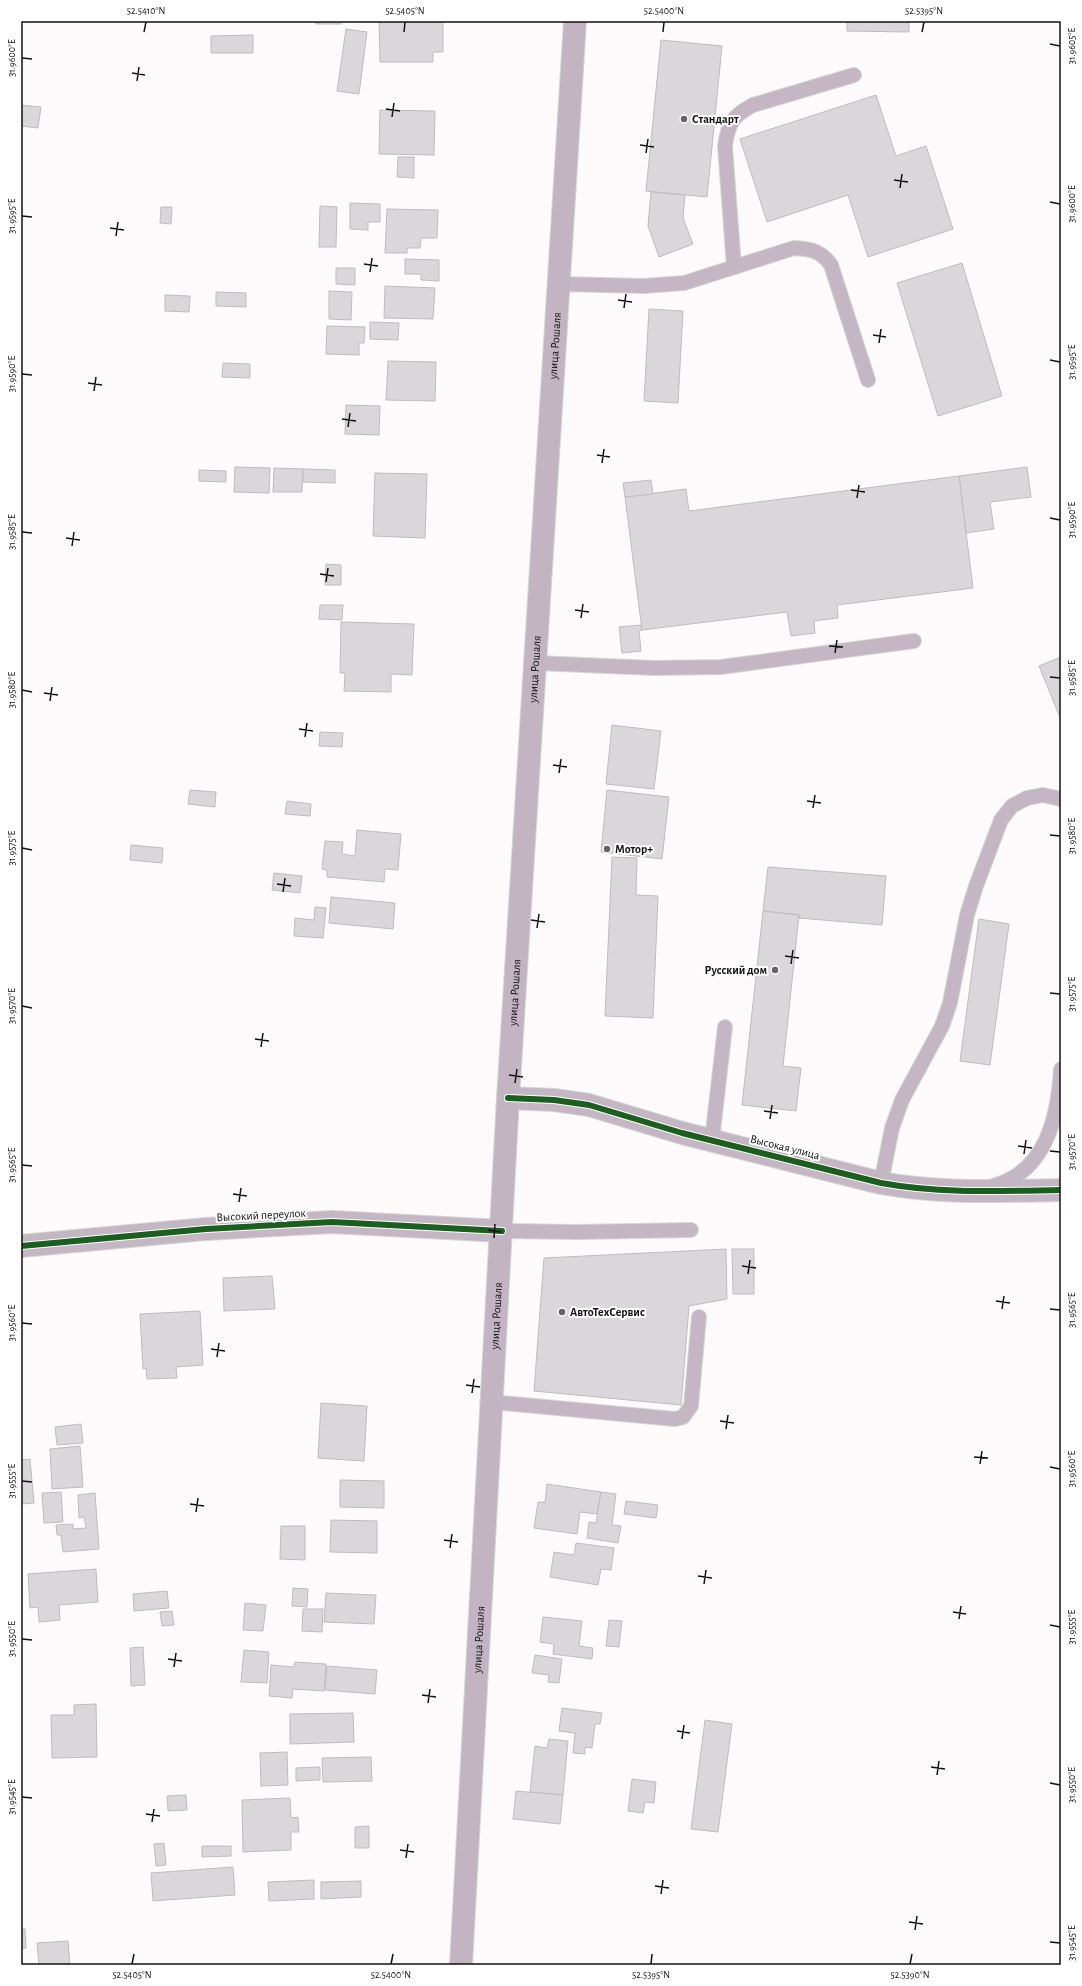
<svg xmlns="http://www.w3.org/2000/svg" width="1082" height="1986" font-family="'Alegreya Sans',sans-serif">
	<rect width="100%" height="100%" fill="#fdfafc"/>
	<!-- building -->
	<g fill="#d9d7d9" stroke="#bfbcbe">
		<rect x="316" y="21" width="25" height="3"/>
		<path d="M379,21H443V52H433V62H380Z"/>
		<path d="M847,21H909V32L847,31Z"/>
		<path d="M346,29L367,32L359,94L337,91Z"/>
		<path d="M253,35V53H211V36Z"/>
		<path d="M661,40L722,46L707,197L646,191Z"/>
		<path d="M876,95L896,156L926,146L953,229L868,257L848,195L767,222L740,139Z"/>
		<path d="M21,105L41,107L38,128L21,126Z"/>
		<path d="M380,110L435,111L434,155L379,154Z"/>
		<path d="M398,157H414V178L397,177Z"/>
		<path d="M651,192L685,195L683,218L693,244L659,257L648,226Z"/>
		<path d="M350,203L380,204V222H368V230L350,229Z"/>
		<path d="M320,206L337,207L336,247H319Z"/>
		<path d="M161,207H172L171,224L160,223Z"/>
		<path d="M387,209L438,210L437,238H421L420,248H407V253H385Z"/>
		<path d="M405,259L439,260V281L421,280V274H405Z"/>
		<path d="M962,263L1002,396L938,416L897,283Z"/>
		<path d="M336,268H355V285L336,284Z"/>
		<path d="M385,286L435,288L433,319L384,318Z"/>
		<path d="M329,291L352,292L351,320L329,319Z"/>
		<path d="M216,292L246,293V307L216,306Z"/>
		<path d="M165,295L190,296L189,312L165,311Z"/>
		<path d="M649,309L683,311L678,403L644,401Z"/>
		<path d="M370,322L399,323L398,340L370,339Z"/>
		<path d="M327,326L365,327L364,343H359V355L326,354Z"/>
		<path d="M388,361L436,362L435,401L386,400Z"/>
		<path d="M223,363L250,364V378L222,377Z"/>
		<path d="M346,405L380,406L379,435L345,434Z"/>
		<path d="M235,467L270,468L269,493L234,492Z"/>
		<path d="M1027,467L1031,497L990,502L994,529L966,533L959,476Z"/>
		<path d="M274,468L303,469L302,492H273Z"/>
		<path d="M303,469L335,470V483L303,482Z"/>
		<path d="M199,470L226,471V482L199,481Z"/>
		<path d="M375,473L427,474L425,538L373,536Z"/>
		<path d="M959,476L973,588L837,605L838,618L814,621L815,633L791,636L787,612L642,630L625,497L686,489L689,511Z"/>
		<path d="M651,480L653,494L625,497L623,483Z"/>
		<path d="M326,564L341,565V585H325Z"/>
		<path d="M320,605H343L342,620L319,619Z"/>
		<path d="M341,622L414,624L412,675L391,674V692L344,691L345,673H340Z"/>
		<path d="M641,625L642,630L639,631L641,651L622,653L619,627Z"/>
		<path d="M1061,657V720L1039,666Z"/>
		<path d="M612,725L661,731L654,789L606,784Z"/>
		<path d="M320,732L343,733L342,747L319,746Z"/>
		<path d="M190,790L216,792L215,807L188,804Z"/>
		<path d="M607,790L669,797L662,859L601,852Z"/>
		<path d="M287,801L311,804L310,816L285,814Z"/>
		<path d="M357,830L401,834L398,870L385,869L384,882L327,877V870L322,869L325,841L343,842L342,854L355,856Z"/>
		<path d="M131,845L163,848L162,863L130,860Z"/>
		<path d="M612,857L637,858L636,895L658,896L653,1018L605,1016Z"/>
		<path d="M768,867L886,876L882,925L799,918V915L763,911Z"/>
		<path d="M274,873L302,876L300,893L272,890Z"/>
		<path d="M331,897L395,903L393,929L329,923Z"/>
		<path d="M315,907L326,908L323,938L294,936L295,918L314,920Z"/>
		<path d="M763,911L799,915L783,1066L801,1068L796,1111L742,1105Z"/>
		<path d="M979,919L1009,924L990,1065L960,1061Z"/>
		<path d="M726,1249L727,1299L689,1306L681,1405L534,1391L544,1258Z"/>
		<path d="M732,1249H754V1294H733Z"/>
		<path d="M272,1276L275,1309L224,1311L223,1278Z"/>
		<path d="M200,1311L203,1365L176,1367L177,1378L147,1379L146,1368L143,1369L140,1314Z"/>
		<path d="M321,1403L367,1406L364,1461L318,1458Z"/>
		<path d="M81,1424L83,1443L57,1445L55,1427Z"/>
		<path d="M80,1446L83,1487L52,1489L50,1449Z"/>
		<path d="M30,1459L34,1503L21,1504V1460Z"/>
		<path d="M340,1480L384,1481V1508L340,1507Z"/>
		<path d="M547,1484L601,1492L597,1514L580,1512L577,1534L534,1528L538,1502H545Z"/>
		<path d="M61,1492L63,1522L44,1523L42,1493Z"/>
		<path d="M601,1492L616,1494L612,1525L621,1526L618,1543L587,1538L589,1522L596,1523Z"/>
		<path d="M95,1493L99,1549L63,1552L61,1535H57L56,1525L73,1524V1529L86,1528L84,1517L79,1518L78,1495Z"/>
		<path d="M626,1501L658,1505L656,1518L624,1514Z"/>
		<path d="M331,1520L377,1521V1553L330,1552Z"/>
		<path d="M281,1526H305V1560L280,1559Z"/>
		<path d="M576,1543L614,1548L611,1570L601,1569L598,1585L550,1577L554,1552L574,1555Z"/>
		<path d="M96,1569L98,1602L59,1605L60,1620L39,1622L38,1607L30,1608L28,1574Z"/>
		<path d="M293,1588L308,1589L307,1607L292,1606Z"/>
		<path d="M167,1591L169,1608L134,1611L133,1594Z"/>
		<path d="M326,1593L376,1595L374,1624L324,1622Z"/>
		<path d="M245,1603L266,1605L263,1631L243,1630Z"/>
		<path d="M303,1609H323L322,1632L302,1631Z"/>
		<path d="M172,1611L174,1625L162,1626L160,1612Z"/>
		<path d="M543,1617L582,1621L579,1646L593,1648L592,1659L553,1654L554,1644L540,1642Z"/>
		<path d="M609,1620L622,1621L619,1647L606,1646Z"/>
		<path d="M143,1647L145,1685L131,1686L130,1648Z"/>
		<path d="M244,1650L269,1652L267,1683L241,1682Z"/>
		<path d="M535,1655L562,1659L559,1683L548,1682L549,1675L532,1673Z"/>
		<path d="M295,1662L326,1664L324,1691L293,1689L292,1698L269,1696L271,1665L294,1667Z"/>
		<path d="M327,1666L377,1670L375,1694L325,1690Z"/>
		<path d="M96,1704L97,1757L52,1758L51,1715H74V1705Z"/>
		<path d="M562,1708L602,1713L600,1724H595L592,1748L585,1747V1754L573,1753L575,1733L559,1731Z"/>
		<path d="M353,1713L354,1742L290,1744V1714Z"/>
		<path d="M705,1720L732,1724L718,1832L691,1829Z"/>
		<path d="M549,1739L568,1741L563,1795L530,1792L535,1746L547,1748Z"/>
		<path d="M287,1752L288,1785L261,1786L260,1753Z"/>
		<path d="M371,1757L372,1781L323,1782L322,1758Z"/>
		<path d="M320,1767V1780L296,1781V1768Z"/>
		<path d="M632,1779L656,1782L654,1803L645,1802L643,1813L628,1811Z"/>
		<path d="M516,1791L563,1795L560,1824L513,1819Z"/>
		<path d="M186,1795L187,1810L168,1811L167,1796Z"/>
		<path d="M290,1798L291,1818L298,1817L299,1832H291V1850L243,1852L242,1800Z"/>
		<path d="M369,1826V1848H355V1827Z"/>
		<path d="M164,1843L166,1865L156,1866L154,1844Z"/>
		<path d="M202,1846H231V1856L202,1857Z"/>
		<path d="M233,1867L235,1895L153,1901L151,1873Z"/>
		<path d="M314,1880V1899L269,1901L268,1882Z"/>
		<path d="M361,1881V1897L321,1899V1882Z"/>
		<path d="M21,1929H25L26,1948L21,1949Z"/>
		<path d="M68,1941L70,1965H39L37,1943Z"/>
	</g>
	<g fill="none" stroke-linecap="round" stroke-linejoin="round">
		<defs>
			<g id="service">
				<path d="M734,267L725,146C728,124 732,116 753,105L854,75"/>
				<path d="M560,284L644,286L684,283L794,248C812,249 821,251 831,265L868,380"/>
				<path d="M536,663L655,668L721,667L914,641"/>
				<path d="M712,1140L725,1027"/>
				<path d="M881,1183L892,1128L902,1100L942,1026L950,1003L967,915L976,886L1001,820L1012,806L1027,798L1043,795L1061,799"/>
				<path d="M993,1186C1046,1172 1058,1117 1061,1069"/>
				<path d="M502,1231L577,1232L691,1230"/>
				<path d="M492,1402L675,1419L683,1417L691,1406L699,1317"/>
			</g>
			<g id="minor">
				<path d="M508,1098L554,1100L589,1105L682,1133L881,1183C941,1194 1001,1191 1061,1190"/>
				<path d="M21,1246L206,1229L332,1222L502,1231"/>
			</g>
			<g id="secondary">
				<path id="s1" d="M461,1965L508,1098L575,21"/>
			</g>
		</defs>
		<!-- service casing -->
		<use href="#service" stroke="#d7d6d7" stroke-width="16"/>
		<!-- minor casing -->
		<use href="#minor" stroke="#d7d6d7" stroke-width="24"/>
		<!-- secondary casing -->
		<use href="#secondary" stroke="#d7d6d7" stroke-width="24"/>
		<!-- service -->
		<use href="#service" stroke="#c4b6c2" stroke-width="14"/>
		<!-- minor -->
		<use href="#minor" stroke="#c4b6c2" stroke-width="22"/>
		<!-- secondary -->
		<use href="#secondary" stroke="#c2b4c1" stroke-width="22"/>
		<defs>
			<g id="cycleway">
				<path d="M508,1098L554,1100L589,1105L682,1133L881,1183C941,1194 1001,1191 1061,1190"/>
				<path d="M21,1246L206,1229L332,1222L502,1231"/>
			</g>
		</defs>
		<!-- cycleway casing -->
		<use href="#cycleway" stroke="#fff" stroke-width="8"/>
		<!-- cycleway -->
		<use href="#cycleway" stroke="#1b5e20" stroke-width="6"/>
	</g>
	<!-- ticks -->
	<path fill="none" stroke="#131112" stroke-width="1.5" d="M144,32L146,22M404,32L405,22M663,32L664,22M922,32L924,22M1050,44L1060,46M22,58L32,59M132,73L145,75M137,81L139,67M386,109L400,111M392,117L394,103M640,145L654,147M646,153L648,139M894,180L908,182M900,188L902,174M1050,202L1060,204M22,216L32,217M110,228L124,230M116,236L118,222M364,264L378,266M370,272L372,258M618,300L632,302M624,308L626,294M873,335L886,337M879,343L881,329M1050,360L1060,362M22,374L32,375M88,383L102,385M94,391L96,377M342,419L356,421M348,427L350,413M597,455L610,457M602,463L604,449M851,490L865,492M857,498L859,485M1050,518L1060,520M22,532L32,533M66,538L80,540M72,546L74,532M320,574L334,576M326,582L328,568M575,610L589,612M581,618L583,604M829,646L843,647M835,653L837,640M1050,677L1060,678M22,690L32,692M44,693L58,695M50,701L52,687M299,729L313,731M305,737L307,723M553,765L567,767M559,773L561,759M807,801L821,803M813,808L815,795M1050,835L1060,836M22,848L32,850M277,884L291,886M283,892L285,878M531,920L545,922M537,928L539,914M785,956L799,958M791,964L793,950M1050,993L1060,994M22,1006L32,1008M255,1039L269,1041M261,1047L263,1033M509,1075L523,1077M515,1083L517,1069M764,1111L778,1113M770,1119L772,1105M1018,1146L1032,1148M1050,1151L1060,1152M1024,1154L1026,1140M22,1165L32,1166M233,1194L247,1196M239,1202L241,1188M488,1230L501,1232M494,1238L495,1224M742,1266L756,1268M748,1274L750,1260M996,1301L1010,1303M1002,1309L1004,1296M1050,1309L1060,1310M22,1323L32,1324M211,1349L225,1351M217,1357L219,1343M466,1385L480,1387M472,1393L474,1379M720,1421L734,1423M726,1429L728,1415M974,1457L988,1458M980,1464L982,1451M1050,1467L1060,1469M22,1481L32,1482M190,1504L204,1506M196,1512L198,1498M444,1540L458,1542M450,1548L452,1534M698,1576L712,1578M704,1584L706,1570M953,1612L966,1614M959,1619L961,1606M1050,1625L1060,1627M22,1639L32,1640M168,1659L182,1661M174,1667L176,1653M422,1695L436,1697M428,1703L430,1689M677,1731L690,1733M682,1739L684,1725M931,1767L945,1769M937,1775L939,1761M1050,1783L1060,1785M22,1797L32,1798M146,1814L160,1816M152,1822L154,1809M400,1850L414,1852M406,1858L408,1844M655,1886L669,1888M661,1894L663,1880M909,1922L923,1924M915,1930L917,1916M1050,1942L1060,1943M132,1964L134,1954M391,1964L393,1954M651,1964L652,1954M910,1964L912,1954"/>
	<!-- markers -->
	<g fill="#656364" stroke="#fff" stroke-width="1.5">
		<circle cx="684" cy="119" r="4"/>
		<circle cx="607" cy="849" r="4"/>
		<circle cx="775" cy="970" r="4"/>
		<circle cx="562" cy="1312" r="4"/>
	</g>
	<g text-anchor="middle" dominant-baseline="central" stroke-width="4" stroke-linejoin="round" paint-order="stroke">
		<!-- poi labels -->
		<g font-size="12" font-weight="bold" fill="#131112" stroke="#fff" text-anchor="start">
			<text x="692" y="119">Стандарт</text>
			<text x="615" y="849">Мотор+</text>
			<text x="767" y="970" text-anchor="end">Русский дом</text>
			<text x="570" y="1312">АвтоТехСервис</text>
		</g>
		<!-- street labels -->
		<g font-size="12" fill="#131112" stroke="#fff">
			<text stroke="none"><textPath href="#s1" startOffset="1622">улица Рошаля</textPath></text>
			<text stroke="none"><textPath href="#s1" startOffset="1298">улица Рошаля</textPath></text>
			<text stroke="none"><textPath href="#s1" startOffset="974">улица Рошаля</textPath></text>
			<text transform="translate(785 1147) rotate(14)">Высокая улица</text>
			<text transform="translate(261 1215) rotate(-3)">Высокий переулок</text>
			<text stroke="none"><textPath href="#s1" startOffset="650">улица Рошаля</textPath></text>
			<text stroke="none"><textPath href="#s1" startOffset="326">улица Рошаля</textPath></text>
		</g>
	</g>
	<!-- border -->
	<rect width="1082" height="1986" fill="none" stroke="#ffffff" stroke-width="44"/>
	<rect x="22" y="22" width="1038" height="1942" fill="none" stroke="#131112" stroke-width="1.5"/>
	<g font-size="10" text-anchor="middle" fill="#131112">
		<text x="146" y="14">52.5410°N</text>
		<text x="405" y="14">52.5405°N</text>
		<text x="664" y="14">52.5400°N</text>
		<text x="924" y="14">52.5395°N</text>
		<text transform="translate(1071 46) rotate(-90)" y="4">31.9605°E</text>
		<text transform="translate(11 58) rotate(-90)" y="4">31.9600°E</text>
		<text transform="translate(1071 204) rotate(-90)" y="4">31.9600°E</text>
		<text transform="translate(11 216) rotate(-90)" y="4">31.9595°E</text>
		<text transform="translate(1071 362) rotate(-90)" y="4">31.9595°E</text>
		<text transform="translate(11 374) rotate(-90)" y="4">31.9590°E</text>
		<text transform="translate(1071 520) rotate(-90)" y="4">31.9590°E</text>
		<text transform="translate(11 532) rotate(-90)" y="4">31.9585°E</text>
		<text transform="translate(1071 678) rotate(-90)" y="4">31.9585°E</text>
		<text transform="translate(11 690) rotate(-90)" y="4">31.9580°E</text>
		<text transform="translate(1071 836) rotate(-90)" y="4">31.9580°E</text>
		<text transform="translate(11 848) rotate(-90)" y="4">31.9575°E</text>
		<text transform="translate(1071 994) rotate(-90)" y="4">31.9575°E</text>
		<text transform="translate(11 1006) rotate(-90)" y="4">31.9570°E</text>
		<text transform="translate(1071 1152) rotate(-90)" y="4">31.9570°E</text>
		<text transform="translate(11 1165) rotate(-90)" y="4">31.9565°E</text>
		<text transform="translate(1071 1310) rotate(-90)" y="4">31.9565°E</text>
		<text transform="translate(11 1323) rotate(-90)" y="4">31.9560°E</text>
		<text transform="translate(1071 1469) rotate(-90)" y="4">31.9560°E</text>
		<text transform="translate(11 1481) rotate(-90)" y="4">31.9555°E</text>
		<text transform="translate(1071 1627) rotate(-90)" y="4">31.9555°E</text>
		<text transform="translate(11 1639) rotate(-90)" y="4">31.9550°E</text>
		<text transform="translate(1071 1785) rotate(-90)" y="4">31.9550°E</text>
		<text transform="translate(11 1797) rotate(-90)" y="4">31.9545°E</text>
		<text transform="translate(1071 1943) rotate(-90)" y="4">31.9545°E</text>
		<text x="132" y="1978">52.5405°N</text>
		<text x="391" y="1978">52.5400°N</text>
		<text x="651" y="1978">52.5395°N</text>
		<text x="910" y="1978">52.5390°N</text>
	</g>
</svg>
